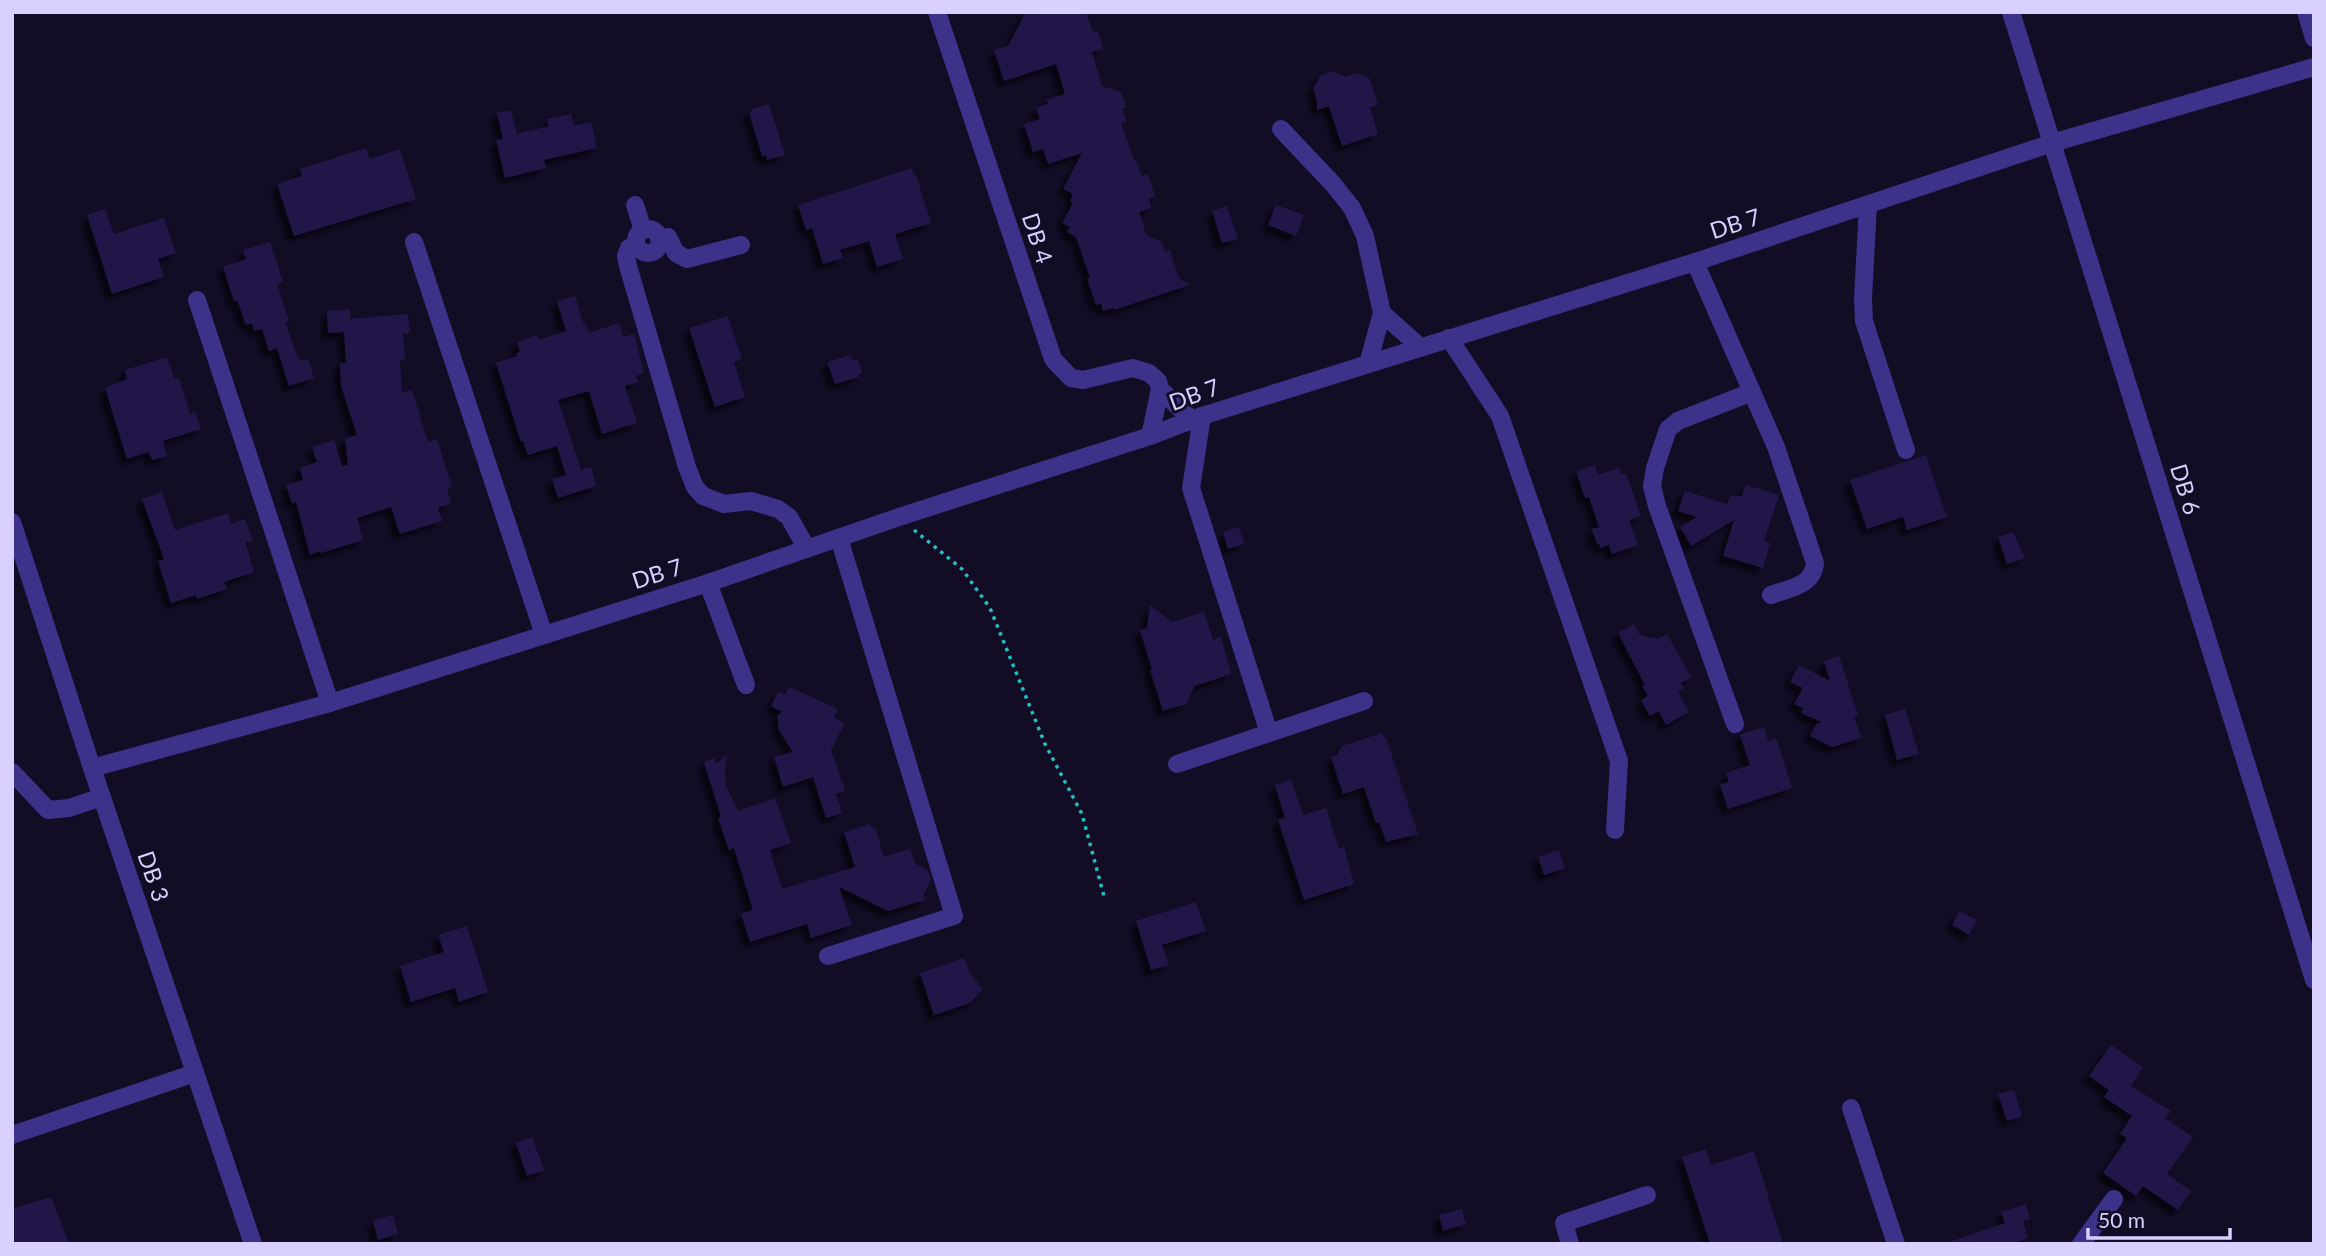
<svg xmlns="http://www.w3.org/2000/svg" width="2326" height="1256" font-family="Lato,sans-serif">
	<defs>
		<filter id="shadow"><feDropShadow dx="-6" dy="6" stdDeviation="2" flood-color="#0009"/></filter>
	</defs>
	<rect width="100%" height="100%" fill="#120c25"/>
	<!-- building -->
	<g fill="#241648" filter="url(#shadow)">
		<path d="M1026,12L1032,15L1042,12H1086L1093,32L1098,31L1103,49L1092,52L1102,86L1121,92L1126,107L1122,108L1127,121L1121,123L1134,160H1136L1142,176L1148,174L1155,196L1149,199L1151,208L1139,212L1146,234L1162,242L1165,252L1170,250L1179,278L1190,285L1114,310L1113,308L1103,311L1101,303L1096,305L1087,279L1090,278L1076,237L1067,232L1070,227L1062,223L1073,203L1070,201L1073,194L1063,189L1082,153L1048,164L1043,149L1033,152L1024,124L1040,119L1036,108L1048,104L1046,100L1065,94L1056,64L1004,81L994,50L1008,46Z"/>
		<path d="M1333,71L1346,77L1358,73L1370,79L1378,105L1370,107L1378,134L1342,146L1329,106L1317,110V101L1313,88L1321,75Z"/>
		<path d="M769,104L785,155L767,160L766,155L762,156L749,113L752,112L751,110Z"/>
		<path d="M511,110L517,134L549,126L547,119L571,114L574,126L591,122L597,148L544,160L546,168L505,178L496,140L503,139L497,113Z"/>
		<path d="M366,148L370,159L400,149L416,199L294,236L277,184L302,176L300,169Z"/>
		<path d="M912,168L914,176L916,175L931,223L895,234L903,259L877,267L869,241L840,250L843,258L823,264L812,228L806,230L798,205Z"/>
		<path d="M1276,205L1304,215L1296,236L1268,225Z"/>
		<path d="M1227,206L1238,239L1222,243L1212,211Z"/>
		<path d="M105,209L114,234L164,218L176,253L158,259L164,277L112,294L87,215Z"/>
		<path d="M270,242L283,282L277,284L289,321L285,322L299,361L308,359L314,378L289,386L277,348L269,351L262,329L254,331L252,323L246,325L237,300L234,301L223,267L246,259L243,250Z"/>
		<path d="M575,296L584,325L586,324L589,333L619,323L623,337L634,334L644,373L636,376L638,382L625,386L637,423L602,434L589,391L558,400L581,470L591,467L596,486L558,498L552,479L566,475L557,446L528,455L523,441L521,442L496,363L517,356L516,353L520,352L517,342L537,335L539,340L566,331L557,301Z"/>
		<path d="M350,309V319L408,314L410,333L403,334L405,360H400L402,393L412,390L428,442L437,439L452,487L447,488L451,503L438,508L442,521L400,534L391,507L357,518L363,540L321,553L320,551L310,555L296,502L292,504L286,485L303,480L300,468L317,462L312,447L334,440L342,466L348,465L345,438L357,435L341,386L340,363H346L344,332L328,333L327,311Z"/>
		<path d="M728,316L742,359L734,362L745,397L715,407L689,328Z"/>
		<path d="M851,355L852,361L858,359L862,373L858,375L859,377L835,384L827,362Z"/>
		<path d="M167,357L174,379L179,378L190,414L195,412L201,429L163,441L167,456L152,460L149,452L127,459L105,388L127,379L125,370Z"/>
		<path d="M1926,455L1947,517L1907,530L1903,517L1867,529L1850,480Z"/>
		<path d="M1595,465L1598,475L1619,468L1621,475L1626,474L1641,516L1629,520L1638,545L1612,554L1609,545L1600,548L1599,544H1597L1592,529L1599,527L1589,497L1585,498L1576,471Z"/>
		<path d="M1746,485L1779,495L1764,541L1770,543L1763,568L1723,556L1734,520L1691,546L1680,527L1697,517L1678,511L1685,491L1727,504L1730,496H1742Z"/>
		<path d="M162,492L175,530L228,513L231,524L245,519L253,542L245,541L254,572L224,582L227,589L197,599L196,595L171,603L158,561L164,559L142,499Z"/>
		<path d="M1239,527L1244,544L1228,549L1223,532Z"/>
		<path d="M2013,532L2025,558L2007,564L1998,537Z"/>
		<path d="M1150,605L1172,622L1204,612L1213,640L1221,637L1231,674L1195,686L1186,704L1163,711L1150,670H1152L1140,630L1147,628Z"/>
		<path d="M1634,624L1640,635L1657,639L1667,634L1691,677L1681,683L1684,688L1678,692L1689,712L1666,725L1659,711L1650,716L1641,700L1648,696L1642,686L1645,685L1618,633Z"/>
		<path d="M1839,656L1858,715L1854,716L1861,738L1832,747L1810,736L1816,724L1822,722L1801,713L1803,708L1794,704L1803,688L1790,682L1799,665L1830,681L1824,661Z"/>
		<path d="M789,687L838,709L834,718L845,723L831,750L845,791L836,794L842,813L826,818L813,777L783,787L774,757L793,752L779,730L777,716L782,712L771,706L779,691L785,694Z"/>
		<path d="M1905,709L1919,754L1897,760L1885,715Z"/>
		<path d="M1764,727L1768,741L1776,738L1792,788L1728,809L1720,785L1729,782L1726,773L1750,765L1740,735Z"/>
		<path d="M1382,733L1384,738H1386L1418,834L1386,842L1379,822L1376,823L1364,787L1343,794L1331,757L1337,755L1342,746Z"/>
		<path d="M727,755L725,773L726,786L738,811L775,798L791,843L770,850L782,889L855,867L844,832L870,824L871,828L875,827L884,857L910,849L915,863L928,871L931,880L924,894L925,900L888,911L839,887L852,925L811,938L807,924L750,942L741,914L753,910L734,848L729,850L718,818L721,817L704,762L714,758L716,764Z"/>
		<path d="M1291,780L1303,815L1326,808L1339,849L1344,847L1354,884L1304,900L1278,820L1285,818L1275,785Z"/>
		<path d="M1559,850L1565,868L1544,875L1538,857Z"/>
		<path d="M1196,902L1206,931L1162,945L1169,965L1151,970L1136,921Z"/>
		<path d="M1959,911L1977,920L1969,935L1952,925Z"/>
		<path d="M467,926L488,992L459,1002L455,988L411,1002L400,966L444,952L438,935Z"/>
		<path d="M964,958L970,974L983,989L970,1003L934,1015L920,973Z"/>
		<path d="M2111,1045L2143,1067L2131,1086L2171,1111L2165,1118L2193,1137L2167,1174L2191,1191L2178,1210L2143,1186L2136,1196L2103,1173L2127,1138L2120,1134L2132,1116L2104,1097L2109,1090L2089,1076Z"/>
		<path d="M2014,1090L2022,1116L2007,1121L1998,1094Z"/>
		<path d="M532,1137L544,1170L527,1176L516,1143Z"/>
		<path d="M1706,1149L1711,1165L1754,1151L1783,1244H1710L1682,1157Z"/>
		<path d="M51,1197L69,1244H12V1209Z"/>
		<path d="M2026,1204L2030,1219L2023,1221L2028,1238L2011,1244H1952V1241L2005,1223L2001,1212Z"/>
		<path d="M1462,1209L1466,1224L1443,1231L1439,1215Z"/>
		<path d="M393,1215L398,1234L378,1240L373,1220Z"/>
	</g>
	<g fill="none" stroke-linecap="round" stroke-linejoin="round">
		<!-- path -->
		<path stroke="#22bfc1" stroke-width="3.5" stroke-dasharray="3.5 5" stroke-linecap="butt" d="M914,530L962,569L990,608L1045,744L1082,814L1105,900"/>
		<!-- minor -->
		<g stroke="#3c3289" stroke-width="18">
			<path d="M937,12L1053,359L1071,378L1083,380L1133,368L1149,373L1158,381L1160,389L1192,420"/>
			<path d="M2011,12L2314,980"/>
			<path d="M2306,12L2314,38"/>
			<path d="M1281,129L1333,184L1352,208L1365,236L1382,313L1368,364"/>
			<path d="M635,205L643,230"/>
			<path d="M1868,205L1863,298L1864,321L1906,450"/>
			<circle cx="648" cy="241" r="12"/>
			<path d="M659,239L668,237L676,253L687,259L741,245"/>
			<path d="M414,242L544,635"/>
			<path d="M636,246L629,248L626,256L628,266L687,467L695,487L703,496L724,504L751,501L778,509L789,517L807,549"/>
			<path d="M1695,262L1776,447L1815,563C1813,586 1790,588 1771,595"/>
			<path d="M197,300L330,703"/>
			<path d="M1382,313L1420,347"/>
			<path d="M1449,338L1500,416L1619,761L1615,830"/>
			<path d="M1202,416L1191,488L1269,733"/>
			<path d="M1150,436L1160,389"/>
			<path d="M12,522L92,768L253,1244"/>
			<path d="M708,583L746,685"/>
			<path d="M1735,724L1657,506L1652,486L1655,468L1668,429L1678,421L1752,392"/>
			<path d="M1177,764L1364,701"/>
			<path d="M92,768L330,703L708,583L899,517L1150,436L1202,416L1695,262L2052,143L2314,67"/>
			<path d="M12,772L48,810L69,808L102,797"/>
			<path d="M828,956L954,916L839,538"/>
			<path d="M1851,1108L1896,1244"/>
			<path d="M12,1135L195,1073"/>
			<path d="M1570,1244L1564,1223L1647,1195"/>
			<path d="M2081,1244L2114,1199"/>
		</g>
	</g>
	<g text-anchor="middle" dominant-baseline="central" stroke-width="6" stroke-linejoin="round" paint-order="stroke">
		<!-- street labels -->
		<g font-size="23" fill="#d9d0ff" stroke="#120c25">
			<text transform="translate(1735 223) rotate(-18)">DB 7</text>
			<text transform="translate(1038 238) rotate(72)">DB 4</text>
			<text transform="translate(1194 394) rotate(-20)">DB 7</text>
			<text transform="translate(2186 489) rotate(73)">DB 6</text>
			<text transform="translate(657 573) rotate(-18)">DB 7</text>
			<text transform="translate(154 876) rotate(71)">DB 3</text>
		</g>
	</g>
	<!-- border -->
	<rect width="2326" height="1256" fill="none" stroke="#d9d0ff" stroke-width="28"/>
	<!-- scale -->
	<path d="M2088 1228v10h142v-10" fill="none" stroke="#d9d0ff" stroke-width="3.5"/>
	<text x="2098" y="1228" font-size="21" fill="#d9d0ff" stroke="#120c25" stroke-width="5" paint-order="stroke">50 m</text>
</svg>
